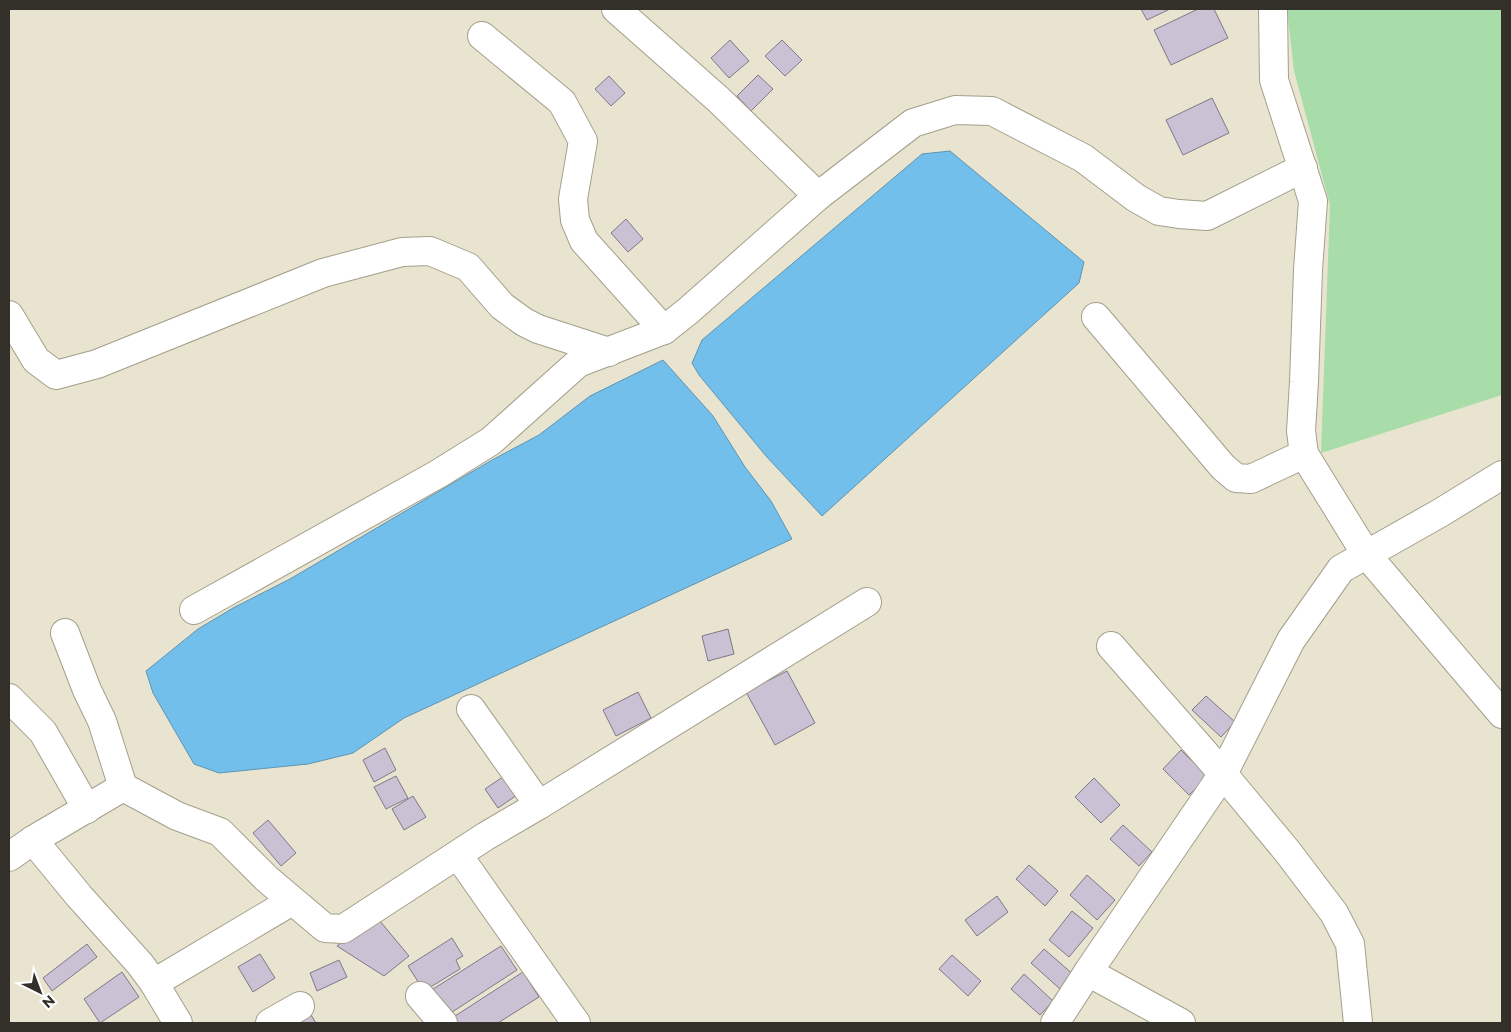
<svg xmlns="http://www.w3.org/2000/svg" width="1511" height="1032" font-family="Montserrat,sans-serif">
	<rect width="100%" height="100%" fill="#e9e4cf"/>
	<!-- green -->
	<path fill="#a8dca8" d="M1287,9H1502V395L1321,453L1330,205L1294,71Z"/>
	<!-- water -->
	<g fill="#72bfeb" stroke="#5f94b0">
		<path d="M950,151L1084,262L1079,283L822,516L766,456L699,375L692,363L702,340L922,154Z"/>
		<path d="M663,360L713,416L745,467L771,501L792,539L404,718L353,753L308,764L219,773L194,764L153,693L146,671L198,629L233,608L290,579L492,460L539,435L590,396Z"/>
	</g>
	<!-- building -->
	<g fill="#cac1d4" stroke="#807789">
		<path d="M1141,9H1170L1147,20Z"/>
		<path d="M1198,9H1214L1228,38L1171,65L1154,30Z"/>
		<path d="M730,40L749,61L729,78L711,58Z"/>
		<path d="M782,40L802,60L785,76L765,56Z"/>
		<path d="M758,75L773,89L751,111L737,96Z"/>
		<path d="M609,76L625,93L611,106L595,89Z"/>
		<path d="M1212,98L1229,133L1183,155L1166,120Z"/>
		<path d="M626,219L643,239L628,252L611,233Z"/>
		<path d="M728,629L734,654L708,661L702,636Z"/>
		<path d="M787,671L815,723L775,745L746,692Z"/>
		<path d="M638,692L651,718L616,736L603,710Z"/>
		<path d="M1206,696L1235,722L1221,737L1192,710Z"/>
		<path d="M385,748L396,770L374,782L363,760Z"/>
		<path d="M1181,750L1208,777L1189,795L1163,769Z"/>
		<path d="M507,774L520,793L498,808L485,789Z"/>
		<path d="M396,776L408,798L386,809L374,787Z"/>
		<path d="M1094,778L1120,805L1101,823L1075,797Z"/>
		<path d="M413,796L426,817L404,830L392,809Z"/>
		<path d="M268,820L296,853L281,866L253,833Z"/>
		<path d="M1123,825L1152,852L1139,866L1110,839Z"/>
		<path d="M1029,865L1058,891L1045,906L1016,879Z"/>
		<path d="M1087,875L1115,900L1097,920L1070,895Z"/>
		<path d="M997,896L1008,912L977,936L965,920Z"/>
		<path d="M1072,911L1093,928L1069,957L1049,940Z"/>
		<path d="M375,915L409,956L384,976L337,946Z"/>
		<path d="M452,938L463,956L456,960L460,969L424,991L408,966Z"/>
		<path d="M87,944L97,957L52,991L43,978Z"/>
		<path d="M501,946L517,970L446,1016L430,991Z"/>
		<path d="M1044,949L1074,975L1060,989L1031,963Z"/>
		<path d="M260,954L275,978L253,992L238,967Z"/>
		<path d="M952,955L981,981L968,996L939,969Z"/>
		<path d="M339,960L347,977L317,991L310,973Z"/>
		<path d="M122,972L139,997L100,1023L84,999Z"/>
		<path d="M523,972L539,997L498,1023H456L452,1018Z"/>
		<path d="M1024,974L1053,1001L1040,1015L1011,989Z"/>
		<path d="M311,1015L316,1023H297Z"/>
	</g>
	<g fill="none" stroke-linecap="round" stroke-linejoin="round">
		<defs>
			<g id="street">
				<path d="M616,9L719,100L818,196"/>
				<path d="M1273,9L1274,80L1313,201L1308,270L1304,382L1301,431L1304,454L1366,554L1502,714"/>
				<path d="M482,36L562,102L583,141L573,199L575,220L584,241L664,330"/>
				<path d="M9,315L36,360L56,375L97,364L323,273L402,252L430,251L468,267L502,306L524,322L538,329L609,352"/>
				<path d="M1096,317L1223,467L1236,478L1251,479L1304,454"/>
				<path d="M194,610L438,474L491,441L578,363L664,330L688,311L818,196L913,123L955,110L992,111L1083,158L1136,198L1159,211L1179,214L1207,216L1303,168"/>
				<path d="M65,633L87,690L102,721L123,787L177,816L220,832L267,879L325,928L343,929L486,836L539,805L867,602"/>
				<path d="M1111,646L1223,774L1287,851L1334,913L1350,944L1358,1023"/>
				<path d="M9,698L43,732L87,809"/>
				<path d="M471,709L539,805"/>
				<path d="M33,840L123,787"/>
				<path d="M458,855L576,1023"/>
				<path d="M9,857L33,840L79,896L140,964L154,983L178,1023"/>
				<path d="M1088,972L1181,1023"/>
				<path d="M154,983L292,901"/>
				<path d="M420,996L443,1023"/>
				<path d="M270,1023L300,1006"/>
			</g>
			<path id="secondary" d="M1055,1023L1088,972L1223,774L1291,640L1341,569L1440,513L1502,475"/>
		</defs>
		<!-- street casing -->
		<use href="#street" stroke="#a49f8b" stroke-width="30"/>
		<!-- secondary casing -->
		<use href="#secondary" stroke="#a49f8b" stroke-width="30"/>
		<!-- street -->
		<use href="#street" stroke="#fff" stroke-width="28"/>
		<!-- secondary -->
		<use href="#secondary" stroke="#fff" stroke-width="28"/>
	</g>
	<!-- border -->
	<rect width="1511" height="1032" fill="none" stroke="#323028" stroke-width="20"/>
	<!-- north arrow -->
	<g transform="translate(40 992) rotate(138)" stroke="#ffffff" stroke-width="4" paint-order="stroke">
	<path d="M0-4L9 19L0 12L-9 19Z" fill="#323028"/>
	<text y="-8" font-size="14" font-weight="bold" text-anchor="middle" fill="#323028">N</text>
	</g>
</svg>
